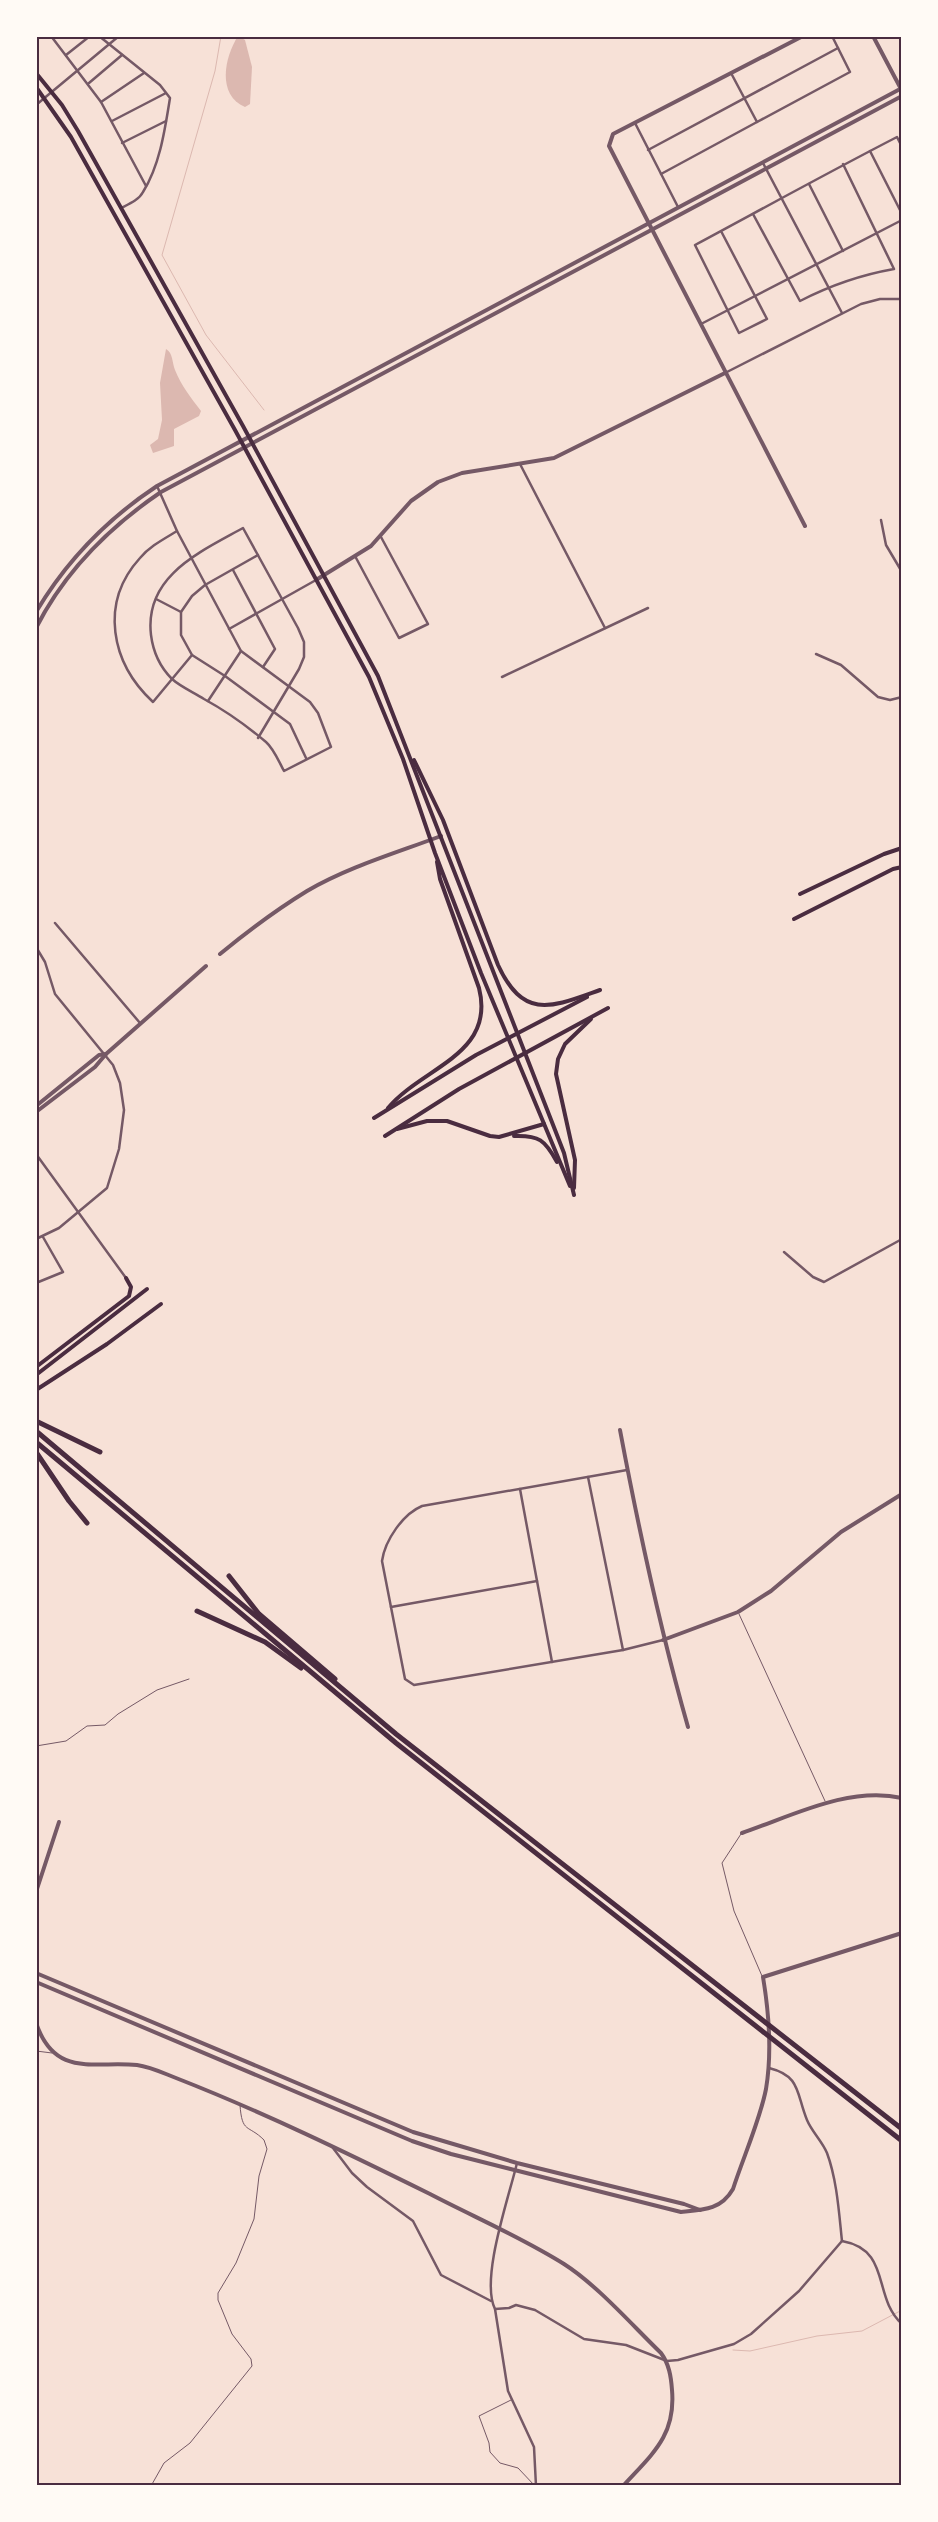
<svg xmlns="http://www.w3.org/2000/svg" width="938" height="2522" font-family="Roboto,sans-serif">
	<rect width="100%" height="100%" fill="#f7e1d7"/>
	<!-- water -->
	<g fill="#dcb8b0">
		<path d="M238,36L245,40L252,67L250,104L245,107C217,95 224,58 238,36Z"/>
		<path d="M166,349C173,353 172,362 175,370C181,385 191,398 201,411L199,416L174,429V446L153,453L150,445L158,439L162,420L160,383Z"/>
	</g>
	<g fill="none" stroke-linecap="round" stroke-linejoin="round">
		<!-- stream -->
		<g stroke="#dcb8b0" stroke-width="1">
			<path d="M221,36L215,71L162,255L206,335L264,410"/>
			<path d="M733,2350L750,2351L817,2336L862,2331L902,2310"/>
		</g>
		<!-- service -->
		<g stroke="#755966" stroke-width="1">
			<path d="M739,1614L825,1801"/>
			<path d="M36,1746L66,1741L87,1726L105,1725L118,1714L157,1690L189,1679"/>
			<path d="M741,1834L722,1863L734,1911L762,1976"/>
			<path d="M36,2051L52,2053"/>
			<path d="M511,2400L479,2416L489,2443L490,2452L500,2463L518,2468L535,2486"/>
			<path d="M151,2486L164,2463L190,2443L252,2366L251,2359L232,2334L218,2300V2293L236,2263L254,2219L259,2176L267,2149L264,2140C248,2124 242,2134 240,2105"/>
		</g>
		<!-- minor -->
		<g stroke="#755966" stroke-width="2.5">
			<path d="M51,36L101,102L146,186"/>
			<path d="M99,36L160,85L170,98C165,129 160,165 143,192C139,200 129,204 121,208"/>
			<path d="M66,55L90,36"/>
			<path d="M731,73L757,122L850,72L832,36"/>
			<path d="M89,83L122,55"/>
			<path d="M101,102L144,73"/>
			<path d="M36,105L119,36"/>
			<path d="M112,121L166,93"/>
			<path d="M635,123L678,207"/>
			<path d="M122,143L166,121"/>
			<path d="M648,150L838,48"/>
			<path d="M870,151L902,214"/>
			<path d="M763,163L842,313"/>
			<path d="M661,174L757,122"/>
			<path d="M809,184L843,251"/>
			<path d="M753,214L800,301C831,285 860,275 894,269L843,164"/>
			<path d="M721,231L767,319L739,333L695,245C762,209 829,172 897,137L902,147"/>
			<path d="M701,324L902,220"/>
			<path d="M725,373L861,304L880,299H902"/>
			<path d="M520,464L605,628"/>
			<path d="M157,486L177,531L241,651L310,702L318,713L331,747L284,771C279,762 274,749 266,742C247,726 226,711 204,699C193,692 181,687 172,679C160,667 153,651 151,635C144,576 200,552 243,528L298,628L304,642V657L299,669L258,738"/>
			<path d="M881,520L886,545L902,572"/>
			<path d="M177,531C164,539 150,546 140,558C99,603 111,663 153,702L192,655"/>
			<path d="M258,555L205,585L192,596L181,612V635L192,655L225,676L290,724L306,758"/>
			<path d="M355,556L399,638L428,624L381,537"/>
			<path d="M233,570L275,649L263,667"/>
			<path d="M156,599L181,612"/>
			<path d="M229,629L316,580"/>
			<path d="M816,654L841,665L878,697L890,700L902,697"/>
			<path d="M502,677L648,608"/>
			<path d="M208,701L241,651"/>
			<path d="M55,923L140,1023"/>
			<path d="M36,947L45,962L55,994L113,1065L120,1083L124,1110L119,1149L107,1188L59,1228L36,1239"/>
			<path d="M36,1154L126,1278"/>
			<path d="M784,1252L813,1277L824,1282L902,1239"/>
			<path d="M36,1283L63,1272L43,1237"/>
			<path d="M627,1470L422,1506C403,1514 385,1540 382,1561L405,1679L414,1685L623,1650L663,1640"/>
			<path d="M588,1477L623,1650"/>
			<path d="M520,1489L552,1662"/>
			<path d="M391,1607L537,1581"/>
			<path d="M769,2068C801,2076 796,2093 807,2120C812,2132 822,2141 827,2153C837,2180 839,2213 842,2241"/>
			<path d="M333,2148L352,2173L367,2187L413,2221L441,2275L491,2301"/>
			<path d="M517,2163C509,2197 480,2279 495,2309L508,2391L534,2447L536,2486"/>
			<path d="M842,2241C892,2250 872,2297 902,2324"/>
			<path d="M495,2309L509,2308L516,2305L535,2310L584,2339L626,2345L667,2361L678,2360L734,2344L751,2334L799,2291L842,2241"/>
		</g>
		<!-- tertiary -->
		<g stroke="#755966" stroke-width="4">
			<path d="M803,36L613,134L609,146L805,526"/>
			<path d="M873,36L901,89"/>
			<path d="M316,580L371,546L411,501L438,482L462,473L554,458L725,373"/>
			<path d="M36,612C67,560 107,519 157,486L902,88"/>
			<path d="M36,628C65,571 108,528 161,492L902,96"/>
			<path d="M220,954C248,931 276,910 307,891C348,867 396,853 441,836"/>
			<path d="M36,1106L99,1055L106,1054"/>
			<path d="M36,1112L95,1067L106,1054L206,966"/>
			<path d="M620,1430C639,1531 660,1629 688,1727"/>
			<path d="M663,1640L738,1612L771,1591L841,1532L902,1494"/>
			<path d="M742,1833C792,1816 848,1786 902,1798"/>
			<path d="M36,1892L59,1822"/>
			<path d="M36,1973L413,2132L517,2163L684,2204L700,2210"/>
			<path d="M36,1982L412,2141L451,2154L681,2212C703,2210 721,2210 733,2189C743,2158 760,2120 766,2089C772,2053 769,2013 763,1977L902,1933"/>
			<path d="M36,2023C55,2078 93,2061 137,2065C151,2067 163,2073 176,2078C263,2112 347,2153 430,2194C474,2217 521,2237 564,2264C597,2285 632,2325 661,2353C669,2364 671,2376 672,2390C676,2436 652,2454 623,2486"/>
		</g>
		<!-- secondary -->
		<g stroke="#4a2c40" stroke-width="4">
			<path d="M36,73L62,105L78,131L243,426L378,676L564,1153L574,1195"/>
			<path d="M36,87L71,137L235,430L369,677L403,759L435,853L481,973L570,1186"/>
			<path d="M414,760L443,820L498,965C524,1021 552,1007 600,990"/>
			<path d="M800,894L884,854L902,848"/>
			<path d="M794,919L893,869L902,867"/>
			<path d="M388,1108C422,1067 496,1055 479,988L440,879L437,862"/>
			<path d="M374,1118L476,1055L587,997"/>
			<path d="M397,1129L427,1121H447L490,1136L499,1137L544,1124"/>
			<path d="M385,1136L459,1089L608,1008"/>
			<path d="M514,1136C539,1135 545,1140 557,1162"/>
			<path d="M574,1188L575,1160L556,1074L558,1059L565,1044L591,1019"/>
			<path d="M36,1367L129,1296L131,1287L126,1278"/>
			<path d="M36,1375L147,1289"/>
			<path d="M36,1390L107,1344L161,1304"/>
		</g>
		<!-- motorway -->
		<g stroke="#4a2c40" stroke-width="5">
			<path d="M36,1421L100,1452"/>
			<path d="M36,1431L396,1734L902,2129"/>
			<path d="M36,1442L396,1743L902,2141"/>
			<path d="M36,1452L69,1501L87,1523"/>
			<path d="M229,1576L259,1614L335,1679"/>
			<path d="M197,1611L265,1642L301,1668"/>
		</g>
	</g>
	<!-- border -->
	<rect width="938" height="2522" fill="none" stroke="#fffaf5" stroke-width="75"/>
	<rect x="38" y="38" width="862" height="2446" fill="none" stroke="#4a2c40" stroke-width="2"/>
</svg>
